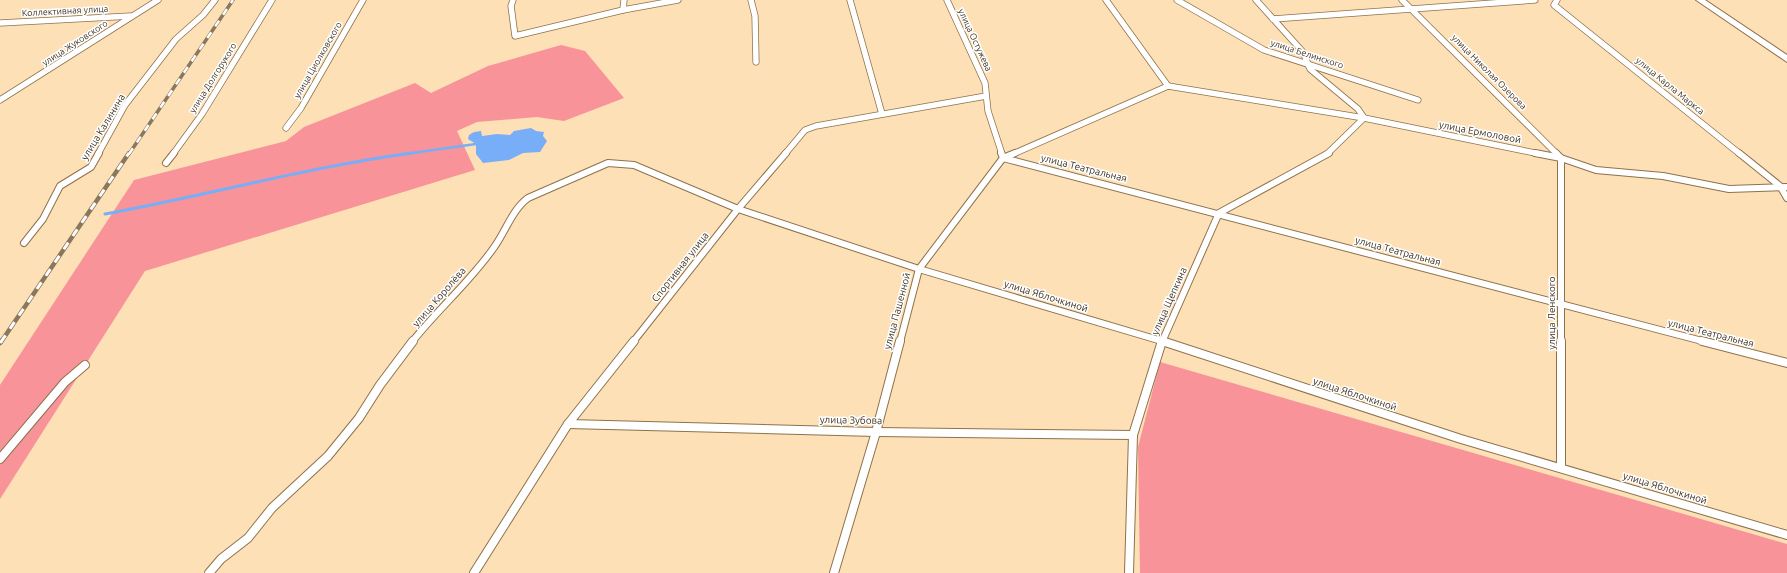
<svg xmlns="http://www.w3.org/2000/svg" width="1787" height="573" font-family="Ubuntu,sans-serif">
	<rect width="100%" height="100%" fill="#fee0b6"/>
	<!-- forest -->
	<g fill="#f79399">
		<path d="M561,45L585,51L624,98L564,121L537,117L477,122L457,131L475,170L145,271L0,499V385L134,180L286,141L304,127L415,83L431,93L488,66Z"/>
		<path d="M1160,362L1787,544V573H1140L1138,447Z"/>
	</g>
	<!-- water -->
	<path fill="#78adf7" d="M531,128L536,131L544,132L543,136L547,141L540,152L523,153L509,160L483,163L476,154V144L468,139L469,135L474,132L481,131L482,136L497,134L510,135L514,131Z"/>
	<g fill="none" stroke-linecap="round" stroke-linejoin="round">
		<!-- stream-far1 -->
		<path stroke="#78adf7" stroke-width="2.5" d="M405,154L476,144"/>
		<!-- stream -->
		<path stroke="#78adf7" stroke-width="3" d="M105,214C208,195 309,167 412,153"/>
		<defs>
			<g id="minor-far2">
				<path d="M513,0L511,6L515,36L623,10L678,0"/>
				<path d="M751,0L755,16L756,62"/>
				<path d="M850,0L882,114"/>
				<path d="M947,0L985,83L988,111L1002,154"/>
				<path d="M1106,0L1168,86"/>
				<path d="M1177,0L1264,50L1418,100"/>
				<path d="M1256,0L1303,52L1310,69L1358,109L1364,118"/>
				<path d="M1402,0L1557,154"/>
				<path d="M1557,0L1554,5L1740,154"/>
				<path d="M623,10L624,0"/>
				<path d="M1273,19L1535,0"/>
				<path d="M0,23L131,16"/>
				<path d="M1168,86L1364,118L1540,154"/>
				<path d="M0,100L158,0"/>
				<path d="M286,128L301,108L363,0"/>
				<path d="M98,154L125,105L176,39L203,15L215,0"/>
				<path d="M173,154L202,114L272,0"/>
				<path d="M785,154L805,130L816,126L986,96"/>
				<path d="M1013,154L1168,86"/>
				<path d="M1327,154L1364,118"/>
			</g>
			<g id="minor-far1">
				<path d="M1001,153L1003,158L1706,342"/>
				<path d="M1535,153L1561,158L1596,170L1663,176L1729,189L1787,187"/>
				<path d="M1556,153L1561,158V342"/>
				<path d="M1739,153L1780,186L1787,198"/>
				<path d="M166,163L174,153"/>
				<path d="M24,243L43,219L60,186L91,167L99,153"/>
				<path d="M412,342C438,309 471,281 495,246C506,230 513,209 528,198L608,163L634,165L738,209L919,269L1165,342"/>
				<path d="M633,342L738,209L786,153"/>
				<path d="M900,342L919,269L1003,158L1015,153"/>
				<path d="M1162,342L1219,213L1329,153"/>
			</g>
			<g id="minor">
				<path d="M1162,341L1461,439L1787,535"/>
				<path d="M1561,341V467"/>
				<path d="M1702,341L1787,363"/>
				<path d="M568,424L876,432L1133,435"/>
				<path d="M0,459L65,382L85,365"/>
				<path d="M209,573L221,559L248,538L272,508L328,456L359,418L380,385L413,341"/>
				<path d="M474,573L568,424L634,341"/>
				<path d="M834,573L876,432L900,341"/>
				<path d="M1129,573L1133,435L1162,341"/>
			</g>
			<path id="secondary" d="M1696,0H1705L1787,55V62Z"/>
		</defs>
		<!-- minor-far2 casing -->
		<use href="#minor-far2" stroke="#8d724c" stroke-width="7"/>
		<!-- minor-far1 casing -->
		<use href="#minor-far1" stroke="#8d724c" stroke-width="8"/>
		<!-- minor casing -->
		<use href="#minor" stroke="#8d724c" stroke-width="10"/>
		<!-- secondary casing -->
		<use href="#secondary" stroke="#8d724c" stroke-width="2"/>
		<!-- minor-far2 -->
		<use href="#minor-far2" stroke="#fff" stroke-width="5.5"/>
		<!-- minor-far1 -->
		<use href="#minor-far1" stroke="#fff" stroke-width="6"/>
		<!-- minor -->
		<use href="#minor" stroke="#fff" stroke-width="8"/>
		<!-- secondary -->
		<use href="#secondary" fill="#fff" fill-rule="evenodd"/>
		<defs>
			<path id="rail-far2" d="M129,154L233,0"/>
			<path id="rail-far1" d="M1,342L129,153"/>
			<path id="rail" d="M0,343L1,341"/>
		</defs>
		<!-- rail-far2 casing -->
		<use href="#rail-far2" stroke="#8a785d" stroke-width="3.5"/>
		<!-- rail-far1 casing -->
		<use href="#rail-far1" stroke="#8a785d" stroke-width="4.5"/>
		<!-- rail casing -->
		<use href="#rail" stroke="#8a785d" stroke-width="5"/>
		<!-- rail-far2 -->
		<use href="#rail-far2" stroke="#fff" stroke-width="2.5" stroke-dasharray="7" stroke-linecap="butt"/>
		<!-- rail-far1 -->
		<use href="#rail-far1" stroke="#fff" stroke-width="3" stroke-dasharray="8" stroke-linecap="butt"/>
		<!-- rail -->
		<use href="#rail" stroke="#fff" stroke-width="3.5" stroke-dasharray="10" stroke-linecap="butt"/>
	</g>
	<g text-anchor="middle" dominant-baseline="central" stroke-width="3" stroke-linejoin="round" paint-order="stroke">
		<!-- far-street labels -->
		<g font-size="9" fill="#3d3221" stroke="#fff">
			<text transform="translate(65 11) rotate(-3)">Коллективная улица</text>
			<text transform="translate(975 40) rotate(65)">улица Остужева</text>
			<text transform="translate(75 43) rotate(-33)">улица Жуковского</text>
			<text transform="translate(1307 54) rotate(18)">улица Белинского</text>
			<text transform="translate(318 60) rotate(-60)">улица Циолковского</text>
			<text transform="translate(1489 72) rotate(45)">улица Николая Озерова</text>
			<text transform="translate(213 78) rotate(-58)">улица Долгорукого</text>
			<text transform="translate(1670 86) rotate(39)">улица Карла Маркса</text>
		</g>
		<!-- street labels -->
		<g font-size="10" fill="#3d3221" stroke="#fff">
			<text transform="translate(103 127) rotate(-59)">улица Калинина</text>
			<text transform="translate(1480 132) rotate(11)">улица Ермоловой</text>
			<text transform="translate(1084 168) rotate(14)">улица Театральная</text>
			<text transform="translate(1398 251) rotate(15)">улица Театральная</text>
			<text transform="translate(680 267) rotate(-52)">Спортивная улица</text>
			<text transform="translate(1046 296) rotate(17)">улица Яблочкиной</text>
			<text transform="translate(439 297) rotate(-49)">улица Королёва</text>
			<text transform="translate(1169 301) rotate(-66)">улица Щепкина</text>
			<text transform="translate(897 311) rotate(-75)">улица Пашенной</text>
			<text transform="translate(1551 313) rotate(-90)">улица Ленского</text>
			<text transform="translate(1711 333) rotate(14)">улица Театральная</text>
			<text transform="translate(1355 394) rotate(18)">улица Яблочкиной</text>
			<text transform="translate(851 420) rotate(1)">улица Зубова</text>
			<text transform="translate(1665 488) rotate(17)">улица Яблочкиной</text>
		</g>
	</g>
</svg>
